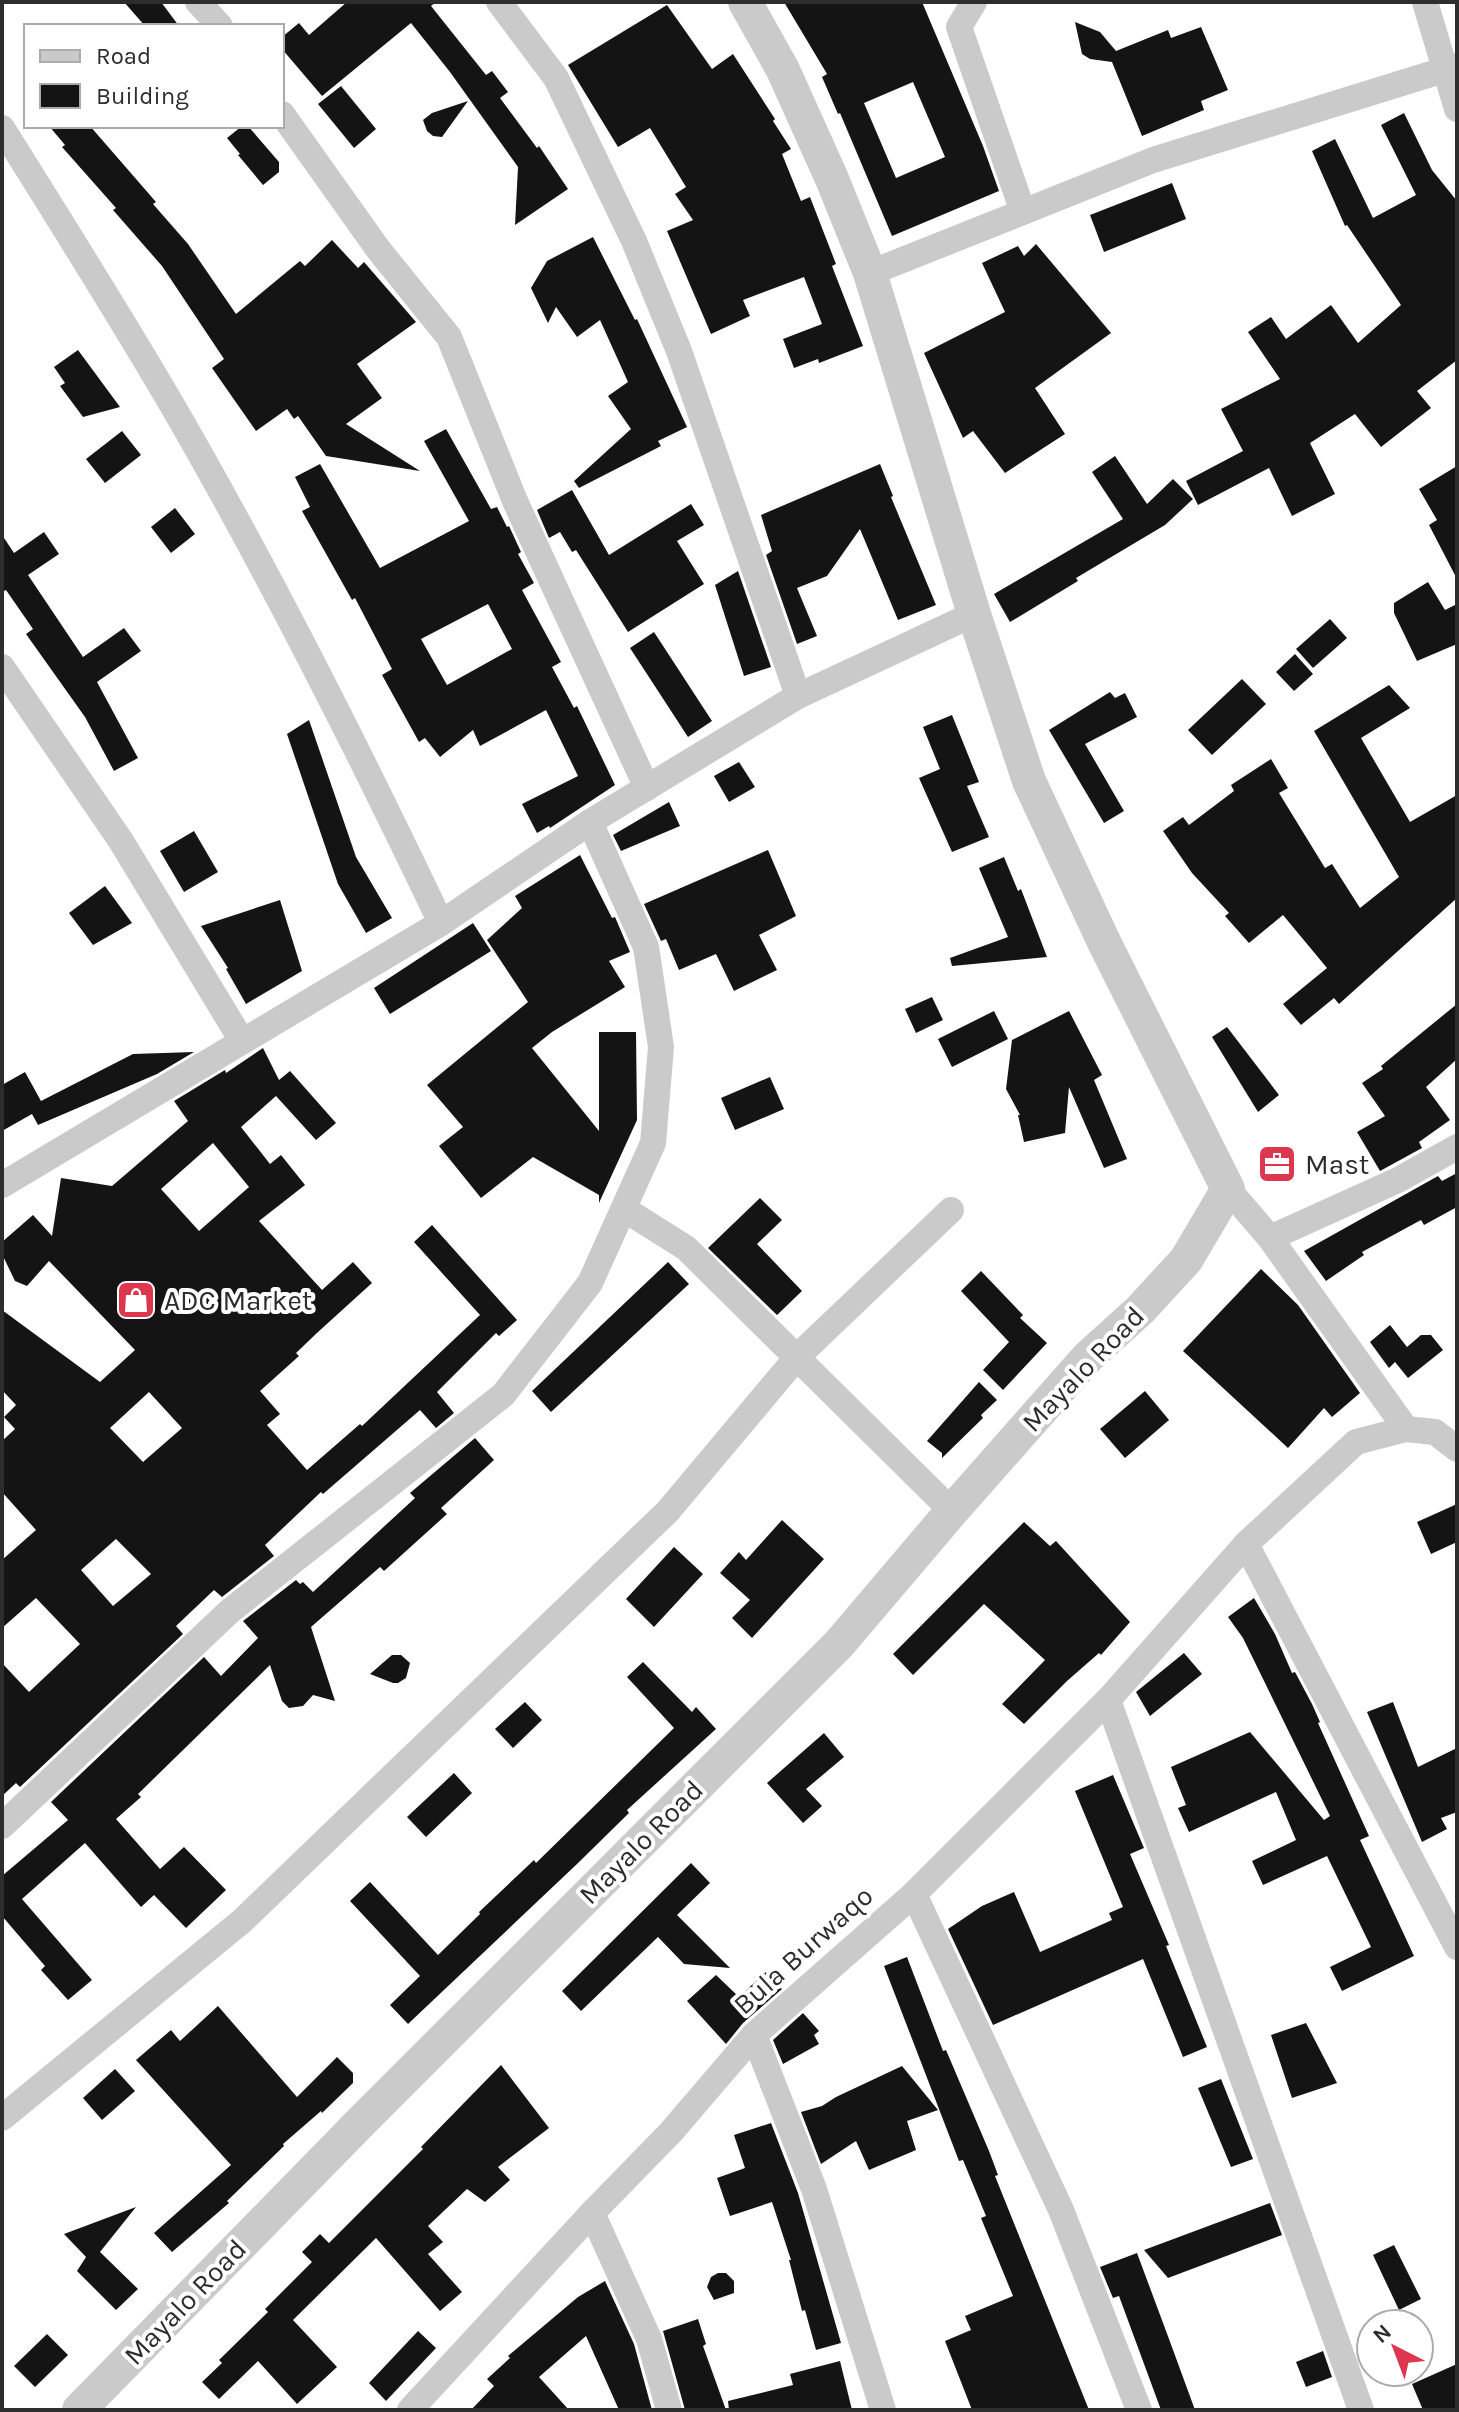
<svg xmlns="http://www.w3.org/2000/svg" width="1459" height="2412" font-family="Karla,sans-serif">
	<rect width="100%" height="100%" fill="#fff"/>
	<!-- building -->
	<g fill="#141414" fill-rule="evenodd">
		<path d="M124,2H161L179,26H145Z"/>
		<path d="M347,2H436L431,6L486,75L492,71L508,92L500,98L537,148L539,146L568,189L515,225L518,167L450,72L411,23L322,96L282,49V37L299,23L309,35Z"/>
		<path d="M784,2H922L983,146L999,191L892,236L840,113L838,114L822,77L827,74ZM913,82L945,157L896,178L864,103Z"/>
		<path d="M667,5L712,69L733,54L775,119L773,121L791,149L782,154L801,201L810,197L836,264L832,266L863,346L819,363L818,359L794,368L783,339L822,324L804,277L743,300L750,316L711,334L667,231L693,220L675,194L686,187L650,128L618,147L568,65Z"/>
		<path d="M1075,22L1100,32L1116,51L1168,30L1171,38L1201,27L1228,90L1201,101L1204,110L1142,136L1112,62L1090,59L1082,54Z"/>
		<path d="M341,86L376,129L354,148L318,104Z"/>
		<path d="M468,101L442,137L433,136L427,131L423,120L432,113Z"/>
		<path d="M1404,113L1432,170L1457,201V360L1417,391L1431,408L1381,447L1355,414L1310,443L1335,494L1292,516L1269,468L1198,505L1186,481L1243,451L1221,409L1280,379L1248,332L1271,317L1286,339L1331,305L1358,343L1401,305L1347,225L1345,226L1312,151L1335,139L1373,218L1416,195L1381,125Z"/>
		<path d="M49,126H90L156,202L153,204L188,244L236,314L300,261L305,266L332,240L358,268L364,262L416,322L357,364L382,398L346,424L420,471L326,456L298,416L294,419L287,409L256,431L212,368L224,359L162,266L113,210L116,208L62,147L65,145Z"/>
		<path d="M242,126H248L279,162V172L263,185L238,155L240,154L227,138Z"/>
		<path d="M1172,183L1186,219L1104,252L1090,215Z"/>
		<path d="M593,237L635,320L637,319L687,427L658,441L661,446L579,488L574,481L631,429L608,396L628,382L600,320L577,337L556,307L548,323L531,288L547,261Z"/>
		<path d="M1036,244L1111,333L1035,388L1065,434L1005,473L973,431L963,438L924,353L1005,312L982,263L1018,246L1024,256Z"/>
		<path d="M78,350L120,407L83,417L60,386L65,383L54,367Z"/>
		<path d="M446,429L491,509L497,507L507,527L509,526L521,552L518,554L534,583L522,590L561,662L552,667L574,708L577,706L615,785L550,828L549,826L537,833L522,804L578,776L546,710L480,746L473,730L440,757L425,738L419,742L382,675L392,669L355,598L352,600L302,511L310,507L295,477L320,464L380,568L469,521L424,441ZM488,604L512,649L447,685L421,639Z"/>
		<path d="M122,431L141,455L105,483L86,459Z"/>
		<path d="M1115,456L1147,504L1173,479L1193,499L1165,525L1076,578L1078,581L1010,622L994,594L1123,519L1092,472Z"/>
		<path d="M880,464L893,496L891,497L936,605L898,620L860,529L827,576L797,588L817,636L797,644L766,555L772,551L761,515Z"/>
		<path d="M1457,466V579L1429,525L1437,520L1419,489Z"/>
		<path d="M572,490L609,555L691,504L704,525L677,541L704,584L628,632L576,550L572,552L560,532L549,538L537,510Z"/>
		<path d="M175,508L195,534L171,553L151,527Z"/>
		<path d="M44,532L59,554L28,575L83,657L124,628L141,651L97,682L138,758L114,771L85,717L26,634L33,629L6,590L2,592V535L14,553Z"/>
		<path d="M738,571L771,667L744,676L715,585Z"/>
		<path d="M1428,582L1445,610L1457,604V644L1417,661L1394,613V603Z"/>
		<path d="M1330,619L1347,638L1313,668L1296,649Z"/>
		<path d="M654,632L712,721L688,737L630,648Z"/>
		<path d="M1295,654L1313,674L1294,691L1276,672Z"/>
		<path d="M1242,679L1266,704L1212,755L1188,730Z"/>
		<path d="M1389,685L1410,708L1361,738L1410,822L1457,795V898L1339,1004L1334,998L1301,1025L1283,1004L1327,968L1283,915L1249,943L1225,916L1229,913L1192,873L1163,831L1183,817L1189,825L1234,791L1231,785L1271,759L1288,788L1279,793L1325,868L1332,864L1360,908L1399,877L1314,731Z"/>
		<path d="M1110,692L1115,698L1125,693L1137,717L1085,744L1124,811L1104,823L1049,730Z"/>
		<path d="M952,715L979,782L967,786L989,837L952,852L919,778L940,769L923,727Z"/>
		<path d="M309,720L356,857L392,918L366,933L338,884L287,734Z"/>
		<path d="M739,762L755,787L729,802L714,776Z"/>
		<path d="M669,802L680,826L621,851L613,835Z"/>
		<path d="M194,831L218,872L184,892L160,851Z"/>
		<path d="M768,850L796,916L759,935L777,970L734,991L716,954L679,970L666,939L661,941L644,904Z"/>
		<path d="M580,855L612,918L615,917L630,952L609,961L625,987L552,1032L532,1048L599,1131V1032H636L637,1120L599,1203V1195L533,1157L481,1198L439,1146L463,1127L427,1085L528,1002L487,940L522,908L515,896Z"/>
		<path d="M1004,857L1018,891L1021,889L1047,957L952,966L950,958L1008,937L979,868Z"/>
		<path d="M105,886L132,923L93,945L69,913Z"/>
		<path d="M280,900L302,971L246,1004L226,969L228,968L201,926Z"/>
		<path d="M473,923L491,951L390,1014L374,988Z"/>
		<path d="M932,997L943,1020L916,1033L905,1009Z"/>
		<path d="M1457,1004V1059L1426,1087L1450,1120L1419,1142L1422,1148L1380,1171L1357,1132L1385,1116L1362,1083L1383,1069L1381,1066Z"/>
		<path d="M994,1011L1008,1039L952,1067L938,1039Z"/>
		<path d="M1069,1011L1102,1075L1094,1080L1127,1159L1104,1168L1069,1087L1065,1133L1024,1142L1018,1115H1020L1006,1089L1012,1040Z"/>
		<path d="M1227,1027L1279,1095L1258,1112L1212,1037Z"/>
		<path d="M263,1048L279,1080L290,1071L336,1123L316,1140L276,1096L241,1127L270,1164L281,1155L305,1185L259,1221L322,1290L353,1262L372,1283L318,1332L296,1353L299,1356L260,1391L280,1414L267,1425L307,1470L360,1424L362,1426L480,1315L414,1242L432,1225L517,1320L499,1336L496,1333L437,1392L454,1413L436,1428L420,1410L323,1494L321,1492L265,1545L274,1556L222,1597L214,1590L176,1626L183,1634L20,1787L16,1783L2,1796V1663L29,1692L80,1644L36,1598L2,1628V1560L36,1530L2,1492V1441L15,1429L4,1417L16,1405L2,1390V1310L100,1382L135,1350L49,1261L27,1286L15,1281L2,1254V1242L33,1215L52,1236L61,1178L112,1186L188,1121L174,1101L225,1070L226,1073ZM213,1143L249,1187L199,1231L161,1189ZM149,1392L182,1428L143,1462L110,1428ZM116,1539L151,1574L113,1606L81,1570Z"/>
		<path d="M194,1052L157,1074L38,1125L32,1114L2,1131V1085L25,1072L41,1101L133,1054Z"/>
		<path d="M770,1077L784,1109L735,1130L721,1098Z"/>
		<path d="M1457,1173V1207L1424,1225L1421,1220L1362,1252L1364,1255L1326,1281L1304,1251L1438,1176L1442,1181Z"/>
		<path d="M760,1198L782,1220L757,1244L802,1291L777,1315L708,1248Z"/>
		<path d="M668,1262L689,1284L551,1412L532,1391Z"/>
		<path d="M1261,1269L1298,1305L1360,1393L1332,1417L1324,1408L1288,1448L1183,1351Z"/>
		<path d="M981,1271L1023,1315L1020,1318L1047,1343L1003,1390L983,1370L1009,1342L961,1291Z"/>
		<path d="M1390,1325L1407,1347L1421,1335H1431L1443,1350L1408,1378L1395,1362L1389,1368L1370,1342Z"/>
		<path d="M979,1382L997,1400L981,1415L983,1418L942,1458V1453L927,1441Z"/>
		<path d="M1145,1391L1169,1420L1125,1458L1100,1429Z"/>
		<path d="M475,1438L494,1460L441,1508L447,1514L384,1571L380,1567L311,1627L335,1701L313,1695L303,1706L289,1708L282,1701L270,1665L138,1794L141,1797L116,1819L160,1869L184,1847L226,1890L186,1928L154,1895L141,1907L85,1843L22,1899L92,1980L68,2000L41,1970L45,1966L2,1916V1876L68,1820L51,1802L204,1657L221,1676L258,1638L243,1621L296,1580L300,1584L303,1582L313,1592L415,1498L410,1493Z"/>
		<path d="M1457,1504V1542L1431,1554L1417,1522Z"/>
		<path d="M782,1520L824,1559L752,1638L732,1618L750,1600L720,1573L739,1552L746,1560Z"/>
		<path d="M1024,1522L1050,1546L1056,1541L1130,1622L1101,1655L1099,1653L1067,1681L1024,1724L1002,1704L1045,1660L984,1604L913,1675L893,1654Z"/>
		<path d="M674,1547L703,1574L654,1627L626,1599Z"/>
		<path d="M1254,1598L1275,1634L1292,1673L1295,1672L1312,1704L1320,1722L1318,1723L1369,1836L1360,1840L1414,1956L1342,1991L1330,1967L1371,1947L1327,1856L1263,1885L1252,1861L1296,1840L1276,1792L1189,1832L1178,1808L1186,1805L1171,1767L1250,1732L1324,1820L1330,1816L1243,1638L1228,1617Z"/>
		<path d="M1184,1653L1202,1674L1150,1716L1136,1692Z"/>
		<path d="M392,1655H401L410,1663L406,1678L398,1683H393L370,1674Z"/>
		<path d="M643,1662L692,1712L696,1707L716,1729L627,1810L629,1813L577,1864L408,2024L390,2005L420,1976L350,1901L370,1882L438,1955L480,1914L479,1912L534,1860L536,1863L674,1728L627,1677Z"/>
		<path d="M525,1702L542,1720L513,1748L495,1729Z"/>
		<path d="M1393,1702L1418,1767L1457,1748V1812L1441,1818L1447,1829L1422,1842L1367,1712Z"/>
		<path d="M824,1733L844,1757L806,1789L822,1806L803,1823L767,1783Z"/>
		<path d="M454,1773L472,1793L426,1837L407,1817Z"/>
		<path d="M1113,1775L1144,1848L1130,1854L1169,1945L1166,1946L1207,2047L1183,2057L1143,1959L993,2025L948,1929L982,1906L1014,1892L1040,1952L1112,1920L1109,1913L1123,1907L1075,1791Z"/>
		<path d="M691,1863L710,1883L677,1915L730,1968L684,1964L658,1937L581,2011L562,1991Z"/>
		<path d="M907,1957L943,2051L946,2050L989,2151L998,2175L995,2176L1089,2410H972L945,2341L971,2330L965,2316L1013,2296L981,2218L986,2216L963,2160L959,2161L884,1966Z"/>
		<path d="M766,1972L782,1989L743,2023L726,2044L687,2001L716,1975L739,1997Z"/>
		<path d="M218,2006L297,2097L337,2057L353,2073V2083L322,2113L321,2111L283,2144L284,2146L227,2201L229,2203L172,2252L154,2233L231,2165L136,2060L171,2030L180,2041Z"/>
		<path d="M803,2013L819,2031L814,2035L819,2044L783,2064L773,2040Z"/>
		<path d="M1306,2023L1337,2083L1292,2098L1271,2035Z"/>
		<path d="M501,2065L549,2128L498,2167L510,2180L485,2202L467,2189L428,2226L443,2242L428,2254L462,2292L440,2311L376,2238L293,2320L337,2367L297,2404L258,2361L219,2399L202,2382L222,2363L219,2360L268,2312L265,2309L312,2262L302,2252L320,2234L329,2243L423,2149L421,2147Z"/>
		<path d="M902,2066L938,2110L907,2121L916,2150L869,2170L856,2141L821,2164L801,2112L822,2106L836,2097Z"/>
		<path d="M115,2069L135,2091L102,2120L83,2098Z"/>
		<path d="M1221,2079L1253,2159L1231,2167L1198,2088Z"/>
		<path d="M771,2123L798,2193L841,2343L816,2350L805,2310L802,2311L789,2260H791L772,2202L730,2216L717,2178L745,2168L734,2135Z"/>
		<path d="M1270,2203L1282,2235L1168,2278L1144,2250Z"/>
		<path d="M136,2207L100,2252L138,2289L116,2310L77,2271L86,2257L64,2234Z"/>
		<path d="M1394,2245L1421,2299L1399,2310L1373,2255Z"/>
		<path d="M1137,2253L1169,2339L1195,2410H1161L1119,2296L1113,2298L1100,2267Z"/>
		<path d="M718,2273H726L734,2281V2293L714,2300L707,2287L711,2277Z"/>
		<path d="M605,2281L634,2344L652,2410H619L586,2336L539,2377L569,2410H471L494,2386L487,2379L510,2358L508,2356L578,2297Z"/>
		<path d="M698,2319L706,2344L703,2346L726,2410H685L663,2331Z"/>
		<path d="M418,2331L436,2348L386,2401L369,2383Z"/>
		<path d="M47,2334L68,2355L35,2387L14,2366Z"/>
		<path d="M1323,2351L1332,2377L1306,2387L1296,2362Z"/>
		<path d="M840,2361L852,2410H729L728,2401L793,2385L790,2374Z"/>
		<path d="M1457,2364V2410H1423L1412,2384Z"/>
	</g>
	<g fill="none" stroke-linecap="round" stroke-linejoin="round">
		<!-- minor -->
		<g stroke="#cacaca" stroke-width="26">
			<path d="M198,2L220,26"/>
			<path d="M499,2L556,78L634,241L679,351L798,696"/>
			<path d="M974,2L959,27L1023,212"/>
			<path d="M1425,2L1457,109"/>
			<path d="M282,114L378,249L449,337L515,501L647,788"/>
			<path d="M2,128C62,224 123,320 179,417C274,582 359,751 441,923"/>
			<path d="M870,273L1153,160L1457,66"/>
			<path d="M2,667L121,841L242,1041"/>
			<path d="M2,1185L441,923L590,822L798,696L974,614"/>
			<path d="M1228,1189L1270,1238L1406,1429"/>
			<path d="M624,1209L686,1248L952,1511"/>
			<path d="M1270,1238L1398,1180L1457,1147"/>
			<path d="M1246,1544L1457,1947"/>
			<path d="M1108,1700L1361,2410"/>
			<path d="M2,1826L230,1611L503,1395L590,1283L653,1143L661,1047L646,947L590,822"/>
			<path d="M914,1894L1061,2210L1139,2410"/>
			<path d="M754,2035L814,2189L883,2410"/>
			<path d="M2,2118L242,1921L668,1511L798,1356L951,1210"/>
			<path d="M592,2213L649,2339L669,2410"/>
			<path d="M410,2410L592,2213L671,2132L754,2035L914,1894L1108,1700L1246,1544L1356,1442L1406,1429L1435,1432L1457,1449"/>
		</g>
		<!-- tertiary -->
		<path stroke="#cacaca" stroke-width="34" d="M79,2410L356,2127L839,1644L952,1511L1088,1357L1140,1310L1186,1260L1228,1189L1104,942L1029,781L974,614L870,273L832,179L783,70L745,2"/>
	</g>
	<!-- icons -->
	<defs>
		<symbol id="office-square" viewBox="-11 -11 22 22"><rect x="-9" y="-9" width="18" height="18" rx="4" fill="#dc374e" stroke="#fff"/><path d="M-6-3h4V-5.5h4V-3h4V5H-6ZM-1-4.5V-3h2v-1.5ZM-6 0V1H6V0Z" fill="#fff"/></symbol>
		<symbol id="shop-square" viewBox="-11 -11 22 22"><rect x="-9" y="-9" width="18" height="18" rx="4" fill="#dc374e" stroke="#fff"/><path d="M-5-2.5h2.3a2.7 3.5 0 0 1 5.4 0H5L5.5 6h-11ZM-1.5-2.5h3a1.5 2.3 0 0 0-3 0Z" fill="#fff"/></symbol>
	</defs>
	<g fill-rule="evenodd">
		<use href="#office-square" x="1255" y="1142" width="44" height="44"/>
		<use href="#shop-square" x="114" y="1278" width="44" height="44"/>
	</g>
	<g text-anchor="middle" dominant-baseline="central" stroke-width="8" stroke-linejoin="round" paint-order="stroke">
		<!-- poi labels -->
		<g font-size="28" fill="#2d2d2d" stroke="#fff" text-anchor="start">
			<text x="1305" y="1164">Mast</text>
			<text x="164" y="1300">ADC Market</text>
		</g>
		<!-- street labels -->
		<g font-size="28" fill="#2d2d2d" stroke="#fff">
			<text transform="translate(1083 1369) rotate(-46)">Mayalo Road</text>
			<text transform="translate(641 1842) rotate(-45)">Mayalo Road</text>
			<text transform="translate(803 1950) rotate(-42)">Bula Burwaqo</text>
			<text transform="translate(185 2302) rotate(-46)">Mayalo Road</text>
		</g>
	</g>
	<!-- border -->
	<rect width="1459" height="2412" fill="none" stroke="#2d2d2d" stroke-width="8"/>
	<!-- legend -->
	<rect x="24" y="24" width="260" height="104" fill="#ffffff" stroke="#ababab" stroke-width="2"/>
	<rect x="40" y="50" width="40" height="12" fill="#cacaca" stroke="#ababab" stroke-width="2"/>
	<text x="96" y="64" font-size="24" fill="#2d2d2d">Road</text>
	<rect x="40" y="84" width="40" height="24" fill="#141414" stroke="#ababab" stroke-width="2"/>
	<text x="96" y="104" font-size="24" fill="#2d2d2d">Building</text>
	<!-- north arrow -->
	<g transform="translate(1395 2348) rotate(318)"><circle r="38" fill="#ffffff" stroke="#ababab" stroke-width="2"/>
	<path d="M0-6L14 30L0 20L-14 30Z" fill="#dc374e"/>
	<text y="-12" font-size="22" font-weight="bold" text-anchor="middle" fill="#2d2d2d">N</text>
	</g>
</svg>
